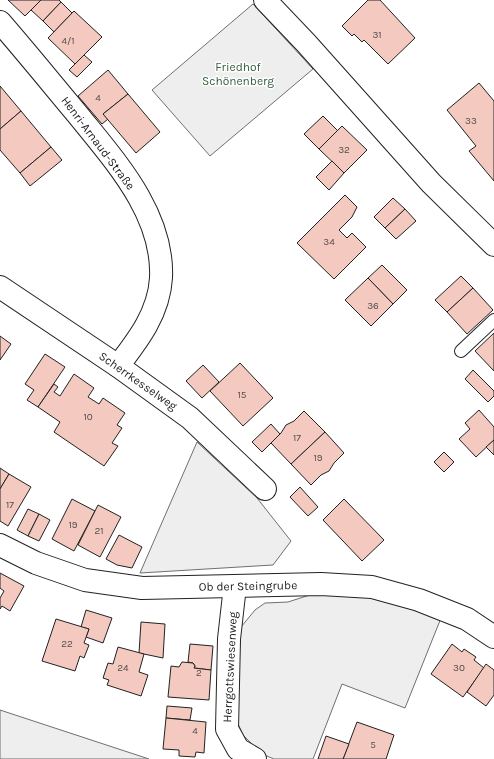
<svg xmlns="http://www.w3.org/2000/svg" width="494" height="759" font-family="Karla,sans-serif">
	<rect width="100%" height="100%" fill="#fff"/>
	<!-- green -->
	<g fill="#eee" stroke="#6f6f6f">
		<path d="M253,4L313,69L210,156L152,90Z"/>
		<path d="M197,442L257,498L291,541L273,565L140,573Z"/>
		<path d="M316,593L374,596L441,618L405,708L342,684L313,759H274L262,754L243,735L235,717L241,627L255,610L265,603L288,602Z"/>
		<path d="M0,710L149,759H0Z"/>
	</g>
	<!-- building -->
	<g fill="#f3c9c0" stroke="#222">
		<path d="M8,0H41L25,16Z"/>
		<path d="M41,0H59L61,2L43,21L31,10Z"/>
		<path d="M368,0H380L415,38L388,64L364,40L362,42L354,34L352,36L342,26Z"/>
		<path d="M61,2L72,13L54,32L43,21Z"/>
		<path d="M74,11L102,37L75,64L48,38Z"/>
		<path d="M84,55L92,62L77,77L69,70Z"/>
		<path d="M108,70L128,94L103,114L108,119L102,124L78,96Z"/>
		<path d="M479,83L494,101V181L469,151L476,146L447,110Z"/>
		<path d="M0,86L21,111L0,129Z"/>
		<path d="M128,94L160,132L136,153L103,114Z"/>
		<path d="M21,111L51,147L20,173L0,150V129Z"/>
		<path d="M323,116L338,131L319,149L304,134Z"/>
		<path d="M342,126L367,150L344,173L319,149Z"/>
		<path d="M51,147L62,160L30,186L20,173Z"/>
		<path d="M332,161L344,173L329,190L316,177Z"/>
		<path d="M345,195L357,207L352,217L339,230L347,238L352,233L366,247L334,279L297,243Z"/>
		<path d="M393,198L405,209L385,228L374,217Z"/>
		<path d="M405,209L416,221L396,239L385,228Z"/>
		<path d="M382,265L407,290L393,304L368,278Z"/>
		<path d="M461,276L473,288L447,312L435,300Z"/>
		<path d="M368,278L393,304L371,326L345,300Z"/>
		<path d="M473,288L493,310L467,334L447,312Z"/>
		<path d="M494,333V371L475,351Z"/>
		<path d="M0,336L11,344L0,360Z"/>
		<path d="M45,354L65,367L38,407L27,400L34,390L25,384Z"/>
		<path d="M240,363L273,398L243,426L210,391Z"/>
		<path d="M203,365L219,382L202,398L186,381Z"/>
		<path d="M473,370L494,391V396L488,402L465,379Z"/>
		<path d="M74,374L94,388L88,397L99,404L103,398L125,413L117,425L122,428L112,443L118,446L104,466L54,432L60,422L38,407L54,384L58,387L54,392L60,396Z"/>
		<path d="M479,410L494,427V440L476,457L459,439L470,429L465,423Z"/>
		<path d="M304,411L325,432L291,464L271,443L281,433L286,425L294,421Z"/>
		<path d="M271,424L280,434L262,452L252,442Z"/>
		<path d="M325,432L344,453L334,463L329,471L321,475L311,485L291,464Z"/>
		<path d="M494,440V455L486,447Z"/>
		<path d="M444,452L454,462L444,472L434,462Z"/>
		<path d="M0,468L9,474L0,489Z"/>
		<path d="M9,474L31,487L8,526L0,521V489Z"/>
		<path d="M300,487L318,507L308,516L290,497Z"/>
		<path d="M72,499L95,511L74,551L52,539Z"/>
		<path d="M344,499L384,540L362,561L323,520Z"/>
		<path d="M98,505L121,517L100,557L78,545Z"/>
		<path d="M28,509L39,514L28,536L17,530Z"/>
		<path d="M39,514L50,520L39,541L28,536Z"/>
		<path d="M119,535L142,547L132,568L117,565L106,559Z"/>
		<path d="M0,573L24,586L10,611L2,606L0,609V598L4,591L0,588Z"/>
		<path d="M86,610L112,618L103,643L86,637L89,629L81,627Z"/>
		<path d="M56,619L89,629L84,643L89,645L84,658L80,656L75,671L42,661Z"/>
		<path d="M141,622L165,624L163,658L139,653Z"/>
		<path d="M190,644L213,646L211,670L194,668L195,666L193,663L188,662Z"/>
		<path d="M452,644L462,652L464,649L476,657L474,660L484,668L463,697L431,674Z"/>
		<path d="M118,647L144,654L139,672L148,675L141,696L107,685L109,680L103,678L108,663L113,664Z"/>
		<path d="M182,662L193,663L195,666L194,668L211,670L209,700L168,697L171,666L179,667Z"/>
		<path d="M486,664L494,670V695L486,706L467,692Z"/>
		<path d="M167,706L192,708L190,720L166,718Z"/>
		<path d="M166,718L206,722L204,753L196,752L195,757L179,756V750L163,749Z"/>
		<path d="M357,722L394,735L386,759H343Z"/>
		<path d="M326,736L349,744L343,759H318Z"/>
	</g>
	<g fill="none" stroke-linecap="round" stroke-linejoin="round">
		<defs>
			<path id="service" d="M461,351L494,320"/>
			<g id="minor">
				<path d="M265,0L306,43L431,183L494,245"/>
				<path d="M0,22C27,53 52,84 78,115C115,161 164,214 161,278C159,313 138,340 118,366"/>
				<path d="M0,287L118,366L190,418L265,489"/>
				<path d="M0,545L36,563L85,580L142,588L321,584L372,587L419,600L467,619L494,637"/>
				<path d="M235,586L229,639L227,729L238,749L255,759"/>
			</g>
		</defs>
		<!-- service casing -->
		<use href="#service" stroke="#222" stroke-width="14"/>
		<!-- minor casing -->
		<use href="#minor" stroke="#222" stroke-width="24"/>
		<!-- service -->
		<use href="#service" stroke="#fff" stroke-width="12"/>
		<!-- minor -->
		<use href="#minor" stroke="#fff" stroke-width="22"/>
	</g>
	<g text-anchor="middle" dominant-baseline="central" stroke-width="3" stroke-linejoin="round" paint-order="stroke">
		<!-- number labels -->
		<g font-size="10" fill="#564c4a">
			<text x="377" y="35">31</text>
			<text x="68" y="41">4/1</text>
			<text x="98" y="98">4</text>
			<text x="471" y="121">33</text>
			<text x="344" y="150">32</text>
			<text x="329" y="242">34</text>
			<text x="373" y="306">36</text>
			<text x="242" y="395">15</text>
			<text x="88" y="417">10</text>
			<text x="297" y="438">17</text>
			<text x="318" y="458">19</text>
			<text x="10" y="505">17</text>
			<text x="73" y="525">19</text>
			<text x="99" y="531">21</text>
			<text x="67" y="644">22</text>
			<text x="123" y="668">24</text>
			<text x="459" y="668">30</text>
			<text x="199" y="673">2</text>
			<text x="195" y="731">4</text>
			<text x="373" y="745">5</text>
		</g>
		<!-- park labels -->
		<g font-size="12" fill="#2f5e38" stroke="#fff">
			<text x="238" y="67">Friedhof<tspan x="238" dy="14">Schönenberg</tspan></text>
		</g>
		<!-- street labels -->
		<g font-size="12" fill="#222" stroke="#fff">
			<text transform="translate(98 143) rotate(53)">Henri-Arnaud-Straße</text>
			<text transform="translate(138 381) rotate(35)">Scherrkesselweg</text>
			<text transform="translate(248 586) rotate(-1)">Ob der Steingrube</text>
			<text transform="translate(230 667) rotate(-87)">Herrgottswiesenweg</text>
		</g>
	</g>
</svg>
